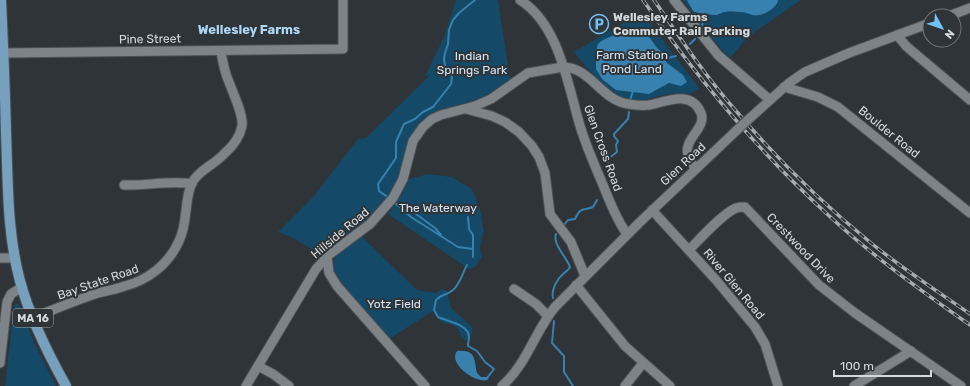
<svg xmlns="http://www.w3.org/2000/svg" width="970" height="386" font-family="Rubik,sans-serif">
	<rect width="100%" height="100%" fill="#2f3438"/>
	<!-- green -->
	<g fill="#144968">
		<path d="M456,0H498L510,79C498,88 488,95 474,100C455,107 436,108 421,122C401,142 406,168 392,191C382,208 369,221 353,232C342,240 330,245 320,254L293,238L278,232L313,197L358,139L366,138L429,76H425L444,37Z"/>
		<path d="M683,0H801L749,36L730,58L716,43Z"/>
		<path d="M640,13L645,17L699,88L690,94C668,91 664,96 644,100C611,105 593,74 574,52Z"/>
		<path d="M428,174L452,177L464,185L469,187L473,192L481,212L483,228L484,229L480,248L482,257L475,267L469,269L388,214L402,194L409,179Z"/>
		<path d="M362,237L417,290L436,293L442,289L447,291L451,308L472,327C473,333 470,340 465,341C461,337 460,333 458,329C449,319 441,329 433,311L389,339L334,274C329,252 348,248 362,237Z"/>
		<path d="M17,303L19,305L35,345L56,386H5L14,306Z"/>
	</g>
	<!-- water -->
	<g fill="#3881ae">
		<path d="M687,0H778V1C776,8 766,14 759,15C753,17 747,12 741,12C736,12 730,11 725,12C722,12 720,14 717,15C712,15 696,13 693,11Z"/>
		<path d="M623,29L642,32L650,38L657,48L662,52L664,59L667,63L683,75L687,82L681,86L669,83L649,94L616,90L602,79L596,69V62L599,56C592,43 603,40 612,36C616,34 619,31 623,29Z"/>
		<path d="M457,351C477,349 474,361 477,373L481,377H487L489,379C480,386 447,365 457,351Z"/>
	</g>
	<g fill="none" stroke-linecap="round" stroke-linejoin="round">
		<!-- stream -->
		<g stroke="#3881ae" stroke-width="2">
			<path d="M702,26L704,14"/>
			<path d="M690,44L695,39"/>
			<path d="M664,59L676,56"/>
			<path d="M630,100L633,91"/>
			<path d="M608,162L609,158L617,152L616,145L618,141L614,136V134L628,119L629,112"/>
			<path d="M386,196L379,191L378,184L396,158V142L404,124L415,119L423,112L433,107L451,84L452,77L445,66L444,59L445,53L448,44L449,30L453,20L459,13L475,0"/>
			<path d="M394,202L411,217L458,247L473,249V257"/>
			<path d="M416,214L435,228L441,235"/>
			<path d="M468,217L469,229L473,235V248"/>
			<path d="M564,225L568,220L575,219C581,206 583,211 593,207L597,200"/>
			<path d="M467,265C462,274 460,284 453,290C447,295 440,295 436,300L434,310L438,317C446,321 469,324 469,337C469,340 468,342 468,346L477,351L485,362L494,369L487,378"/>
			<path d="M553,298C551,290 557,279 563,274C566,271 568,271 570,267C567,258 552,243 556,234"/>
			<path d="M554,321L552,343L564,356V372L573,386"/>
		</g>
		<defs>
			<g id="minor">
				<path d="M520,0C560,25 568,87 581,129C587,148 595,166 603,185C610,202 616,219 627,234"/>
				<path d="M674,0L718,55L770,100"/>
				<path d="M949,16L970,8"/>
				<path d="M897,35L906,46L970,100"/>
				<path d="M4,53L343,49V0"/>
				<path d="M784,87L818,97L838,107L970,213"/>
				<path d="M466,109L492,116L505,122L519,132L532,146L539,157L545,173L550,214L571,242L585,276"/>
				<path d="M750,118L789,83L805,72L849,53L930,23"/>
				<path d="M124,185C146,186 171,180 192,184"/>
				<path d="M652,210L716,280L755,327L765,344L778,386"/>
				<path d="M689,250C700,239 722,214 736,208C739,207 742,207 745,207L819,285L855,313L961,386"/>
				<path d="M327,256L329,273L337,286L425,386"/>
				<path d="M0,258H15"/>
				<path d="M576,285L625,346L670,386"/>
				<path d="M514,289L536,304L548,316"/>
				<path d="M33,318C52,310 72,302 92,295C103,291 114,290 125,286C148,280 169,264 179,241C188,223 184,203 191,185C197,171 214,165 224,154C232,147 240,137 242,126C244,114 230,87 226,74C224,67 222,59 221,51"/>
				<path d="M0,363L7,302L11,294L22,287"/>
				<path d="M258,366L273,374L289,386"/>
				<path d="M246,386L316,269L330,254L370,224L393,198L403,179L413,141L423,127L432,119L441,115L475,106L491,99L528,73L563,67C590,67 601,100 628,104C634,105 642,106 649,105C666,102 691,89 701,113C707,128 683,139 688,155C689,160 693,164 695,168"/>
				<path d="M502,386C527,364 535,331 555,307L639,223L737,130"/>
				<path d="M625,386L643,363"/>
				<path d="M854,386L911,351"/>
			</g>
			<path id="major" d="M1,0C3,44 5,89 6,133C8,183 7,233 20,281C30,318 47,352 66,386"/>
		</defs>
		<!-- minor casing -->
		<use href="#minor" stroke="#4c5154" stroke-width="11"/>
		<!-- major casing -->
		<use href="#major" stroke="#4c5154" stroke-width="12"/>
		<!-- minor -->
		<use href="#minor" stroke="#7d8387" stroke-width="9"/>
		<!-- major -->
		<use href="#major" stroke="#76a0bd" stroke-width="10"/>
		<defs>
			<g id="rail">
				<path d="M643,0C697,78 757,150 826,213C871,255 920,290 970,325"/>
				<path d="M654,0C680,38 706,77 737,112C778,160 823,204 871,243C903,269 937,291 970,314"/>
			</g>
		</defs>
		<!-- rail casing -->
		<use href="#rail" stroke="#a8acae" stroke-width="3.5"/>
		<!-- rail -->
		<use href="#rail" stroke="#2f3438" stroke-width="2" stroke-dasharray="6" stroke-linecap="butt"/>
		<defs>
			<path id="minor-bridge" d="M737,130L750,118"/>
		</defs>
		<!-- minor-bridge casing -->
		<use href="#minor-bridge" stroke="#4c5154" stroke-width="11" stroke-linecap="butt"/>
		<!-- minor-bridge -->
		<use href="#minor-bridge" stroke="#7d8387" stroke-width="9"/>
	</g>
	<!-- icons -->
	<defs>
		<symbol id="parking-ring" viewBox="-11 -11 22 22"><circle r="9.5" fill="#2f3438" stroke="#71c1f5" stroke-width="1.5"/><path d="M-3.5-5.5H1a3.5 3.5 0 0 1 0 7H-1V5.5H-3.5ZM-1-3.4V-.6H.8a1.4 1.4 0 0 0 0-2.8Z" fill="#71c1f5"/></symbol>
	</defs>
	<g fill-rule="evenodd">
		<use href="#parking-ring" x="588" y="13" width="22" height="22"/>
	</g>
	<g text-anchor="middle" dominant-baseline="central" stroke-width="4" stroke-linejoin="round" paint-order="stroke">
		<!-- shield labels -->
		<rect fill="#2f3438" stroke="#a3a8aa" stroke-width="1" x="13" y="309" width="40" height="18" rx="3"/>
		<g font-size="11" font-weight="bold" fill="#d5d9db">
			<text x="33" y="318">MA 16</text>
		</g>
		<!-- poi labels -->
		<g font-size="12" font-weight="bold" fill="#d5d9db" stroke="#2f3438" text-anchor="start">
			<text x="613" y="17">Wellesley Farms<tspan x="613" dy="14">Commuter Rail Parking</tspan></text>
		</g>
		<!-- street labels -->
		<g font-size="12" fill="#d5d9db" stroke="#2f3438">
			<text transform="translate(150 39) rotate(-1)">Pine Street</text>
			<text transform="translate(889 132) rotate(39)">Boulder Road</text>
			<text transform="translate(603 148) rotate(70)">Glen Cross Road</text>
			<text transform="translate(683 164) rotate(-43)">Glen Road</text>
			<text transform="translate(340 233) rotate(-40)">Hillside Road</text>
			<text transform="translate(801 248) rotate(46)">Crestwood Drive</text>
			<text transform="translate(98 282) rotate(-19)">Bay State Road</text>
			<text transform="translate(734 284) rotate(50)">River Glen Road</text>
		</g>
		<!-- park labels -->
		<g font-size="12" fill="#d4e6f3" stroke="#2f3438">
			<text x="632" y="55">Farm Station<tspan x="632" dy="14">Pond Land</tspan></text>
			<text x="472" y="56">Indian<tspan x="472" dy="14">Springs Park</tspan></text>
			<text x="438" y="208">The Waterway</text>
			<text x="394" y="304">Yotz Field</text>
		</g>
		<!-- neighbourhood labels -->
		<g font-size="13" font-weight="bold" fill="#add7f4" stroke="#2f3438">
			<text x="249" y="29">Wellesley Farms</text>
		</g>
	</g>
	<!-- north arrow -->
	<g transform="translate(942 28) rotate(130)"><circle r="19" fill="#2f3438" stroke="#717679"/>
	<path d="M0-3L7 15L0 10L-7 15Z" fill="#71c1f5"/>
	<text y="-6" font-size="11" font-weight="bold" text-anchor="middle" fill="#d5d9db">N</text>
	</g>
	<!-- scale -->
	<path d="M834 370v6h97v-6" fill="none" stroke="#d5d9db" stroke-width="2"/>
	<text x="840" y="370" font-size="12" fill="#d5d9db" stroke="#2f3438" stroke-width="3" paint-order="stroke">100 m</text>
</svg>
